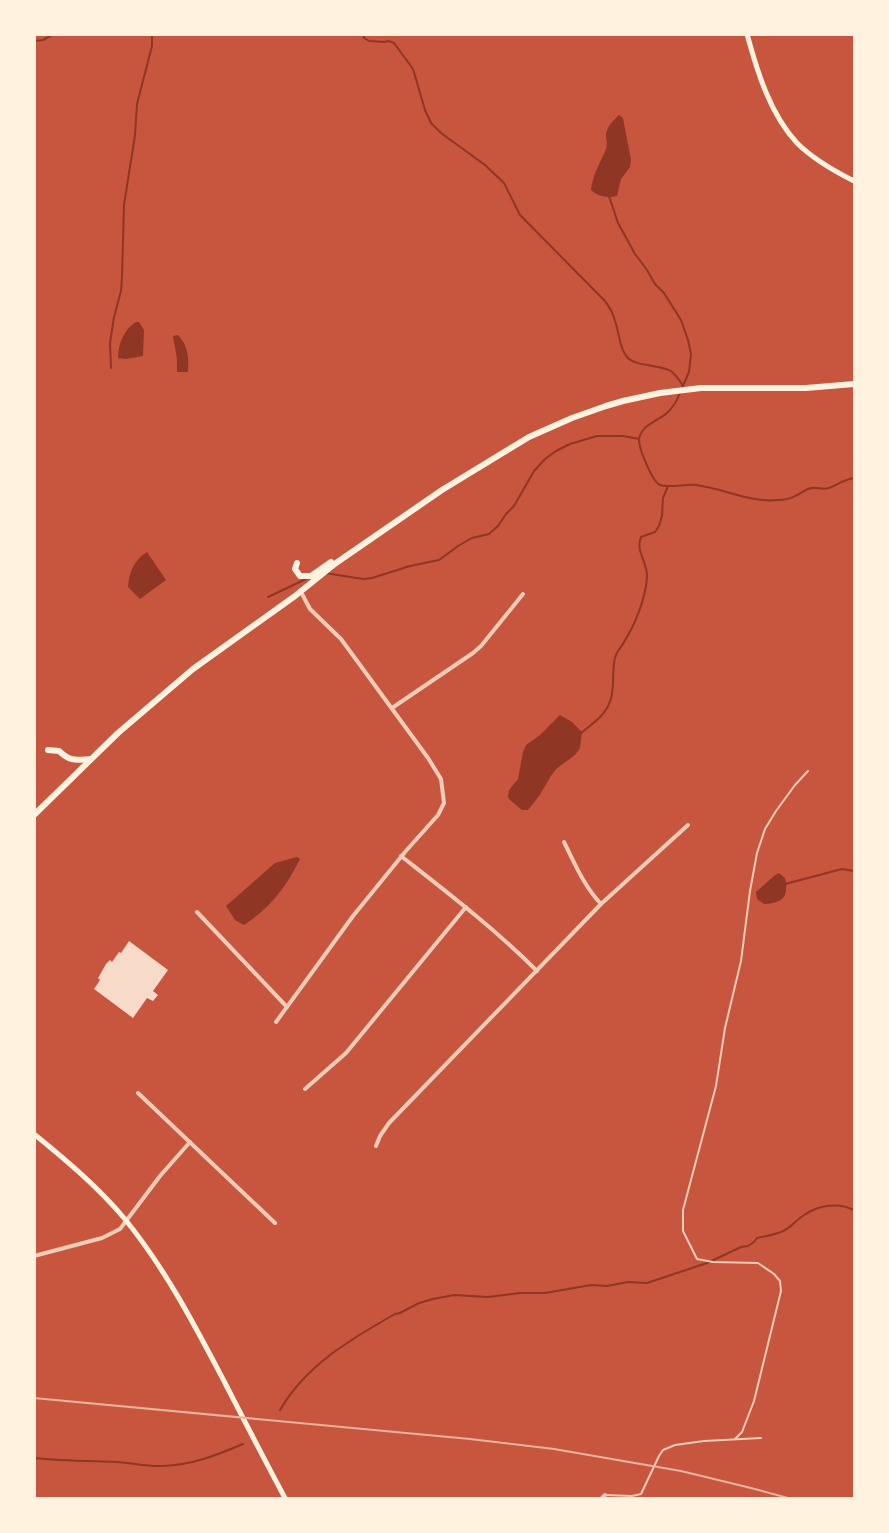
<svg xmlns="http://www.w3.org/2000/svg" width="889" height="1533" font-family="'IBM Plex Sans',sans-serif">
	<rect width="100%" height="100%" fill="#c8553d"/>
	<!-- water -->
	<g fill="#8f3625">
		<path d="M619,115L623,118L631,160L630,167L621,179L617,196C608,198 598,197 591,190C593,173 600,164 606,149C608,144 606,140 606,135C607,126 613,121 619,115Z"/>
		<path d="M136,322H139L144,330L143,356L126,359L118,358C118,344 124,329 136,322Z"/>
		<path d="M178,335C188,345 189,358 188,372H177V359L173,336Z"/>
		<path d="M147,552L166,580L140,599L128,587C129,572 134,560 147,552Z"/>
		<path d="M560,715L572,722L582,732L580,748L575,755L556,769L551,776L539,796L528,810H522L510,800L508,797L509,790L518,779L523,752L526,745L540,735Z"/>
		<path d="M297,857L300,859C286,887 271,907 244,925L235,920L226,906L275,863Z"/>
		<path d="M779,873L785,878C789,897 783,903 764,904L757,899L756,892L775,875Z"/>
	</g>
	<g fill="none" stroke-linecap="round" stroke-linejoin="round">
		<!-- stream -->
		<g stroke="#8f3625" stroke-width="2">
			<path d="M363,34L364,38L369,41L385,42L388,41L394,43L413,69L425,110L431,123L441,133L485,165L504,183L520,215L604,300C609,306 613,313 615,321C619,331 619,348 627,357C636,367 659,364 671,371C676,375 680,381 683,386"/>
			<path d="M34,41L43,40L54,34"/>
			<path d="M609,196L618,223L635,254L647,270L655,284L664,293L681,320L688,340L691,354L689,372L682,388"/>
			<path d="M111,368L110,343L114,317L121,291L122,277L124,205L135,135L137,104L152,46V34"/>
			<path d="M680,393C677,401 674,406 668,412C659,421 640,425 639,440C639,449 652,481 660,485C666,488 687,484 696,485C722,488 750,503 777,500C782,500 790,499 795,496C800,494 804,490 811,488C817,487 823,490 829,488C839,484 843,480 854,478"/>
			<path d="M325,573L363,579L372,578L410,566L439,560L458,546L472,538L489,534L498,526L506,514L514,506L534,471L545,459L556,451L570,444L597,436H623L639,439"/>
			<path d="M268,597L306,579"/>
			<path d="M580,734C590,725 604,717 609,704C616,690 611,673 615,658C616,652 621,648 624,642C635,625 646,597 647,577C648,563 635,551 641,537L655,532L659,526L662,516L663,498L668,486"/>
			<path d="M785,884L842,869L854,871"/>
			<path d="M280,1410C306,1365 351,1339 395,1314L400,1313L419,1303L433,1299L454,1295L488,1297L520,1293H545L591,1285L607,1286L628,1282L647,1283L707,1263L741,1247L748,1246L754,1242L757,1238C765,1236 774,1235 781,1232C790,1229 796,1220 804,1215C819,1205 838,1202 854,1210"/>
			<path d="M34,1458C62,1461 90,1461 117,1462C133,1463 148,1467 163,1466C192,1465 217,1455 243,1444"/>
		</g>
	</g>
	<!-- building -->
	<path fill="#f7dbc8" d="M129,941L168,970L153,991L158,995L153,1001L147,998L133,1018L94,989L100,980L98,978L106,964L110,960L112,962L119,952L121,953Z"/>
	<g fill="none" stroke-linecap="round" stroke-linejoin="round">
		<!-- service -->
		<g stroke="#f1ccb7" stroke-width="2">
			<path d="M735,1439L742,1432L754,1401L781,1291L780,1281L774,1274L758,1263L713,1262L697,1259L683,1231V1210L716,1086L725,1028L741,961L750,891L757,853L765,829L776,811L795,785L808,771"/>
			<path d="M605,1495L632,1496L641,1494L659,1456L663,1450L675,1445L704,1441L761,1438"/>
		</g>
		<!-- minor -->
		<g stroke="#f1ccb7" stroke-width="4">
			<path d="M392,708L473,653L481,646L523,594"/>
			<path d="M564,842C575,864 584,886 601,904"/>
			<path d="M401,856C448,893 495,929 537,971"/>
			<path d="M197,912L287,1007"/>
			<path d="M276,1022L353,916L405,852L438,815L444,803L441,779L428,758L341,639L310,609L301,592"/>
			<path d="M305,1089L346,1053L466,907"/>
			<path d="M138,1093L275,1223"/>
			<path d="M376,1146L380,1136L389,1123L601,904L688,825"/>
			<path d="M34,1256L102,1238L120,1229L160,1176L190,1142"/>
			<path d="M602,1498L605,1495"/>
		</g>
		<!-- secondary -->
		<g stroke="#fff3e0" stroke-width="5">
			<path d="M747,34C757,71 770,114 797,143C813,159 834,171 854,181"/>
			<path d="M34,1134C66,1160 98,1187 124,1218C165,1268 194,1324 224,1381C244,1420 264,1459 285,1498"/>
		</g>
		<!-- primary -->
		<g stroke="#fff3e0" stroke-width="6">
			<path d="M297,563L295,569L300,576H311L331,562"/>
			<path d="M48,750L59,751C71,762 75,760 91,759"/>
			<path d="M34,815L118,733L193,669L295,596L336,563L442,490L529,437L572,418L606,406L623,401L660,393L701,388H806L854,384"/>
		</g>
		<!-- rail -->
		<path stroke="#e9b49f" stroke-width="2" d="M34,1398L470,1439L554,1449L681,1471L751,1488L788,1498"/>
	</g>
	<!-- border -->
	<rect width="889" height="1533" fill="none" stroke="#fff3e0" stroke-width="72"/>
</svg>
